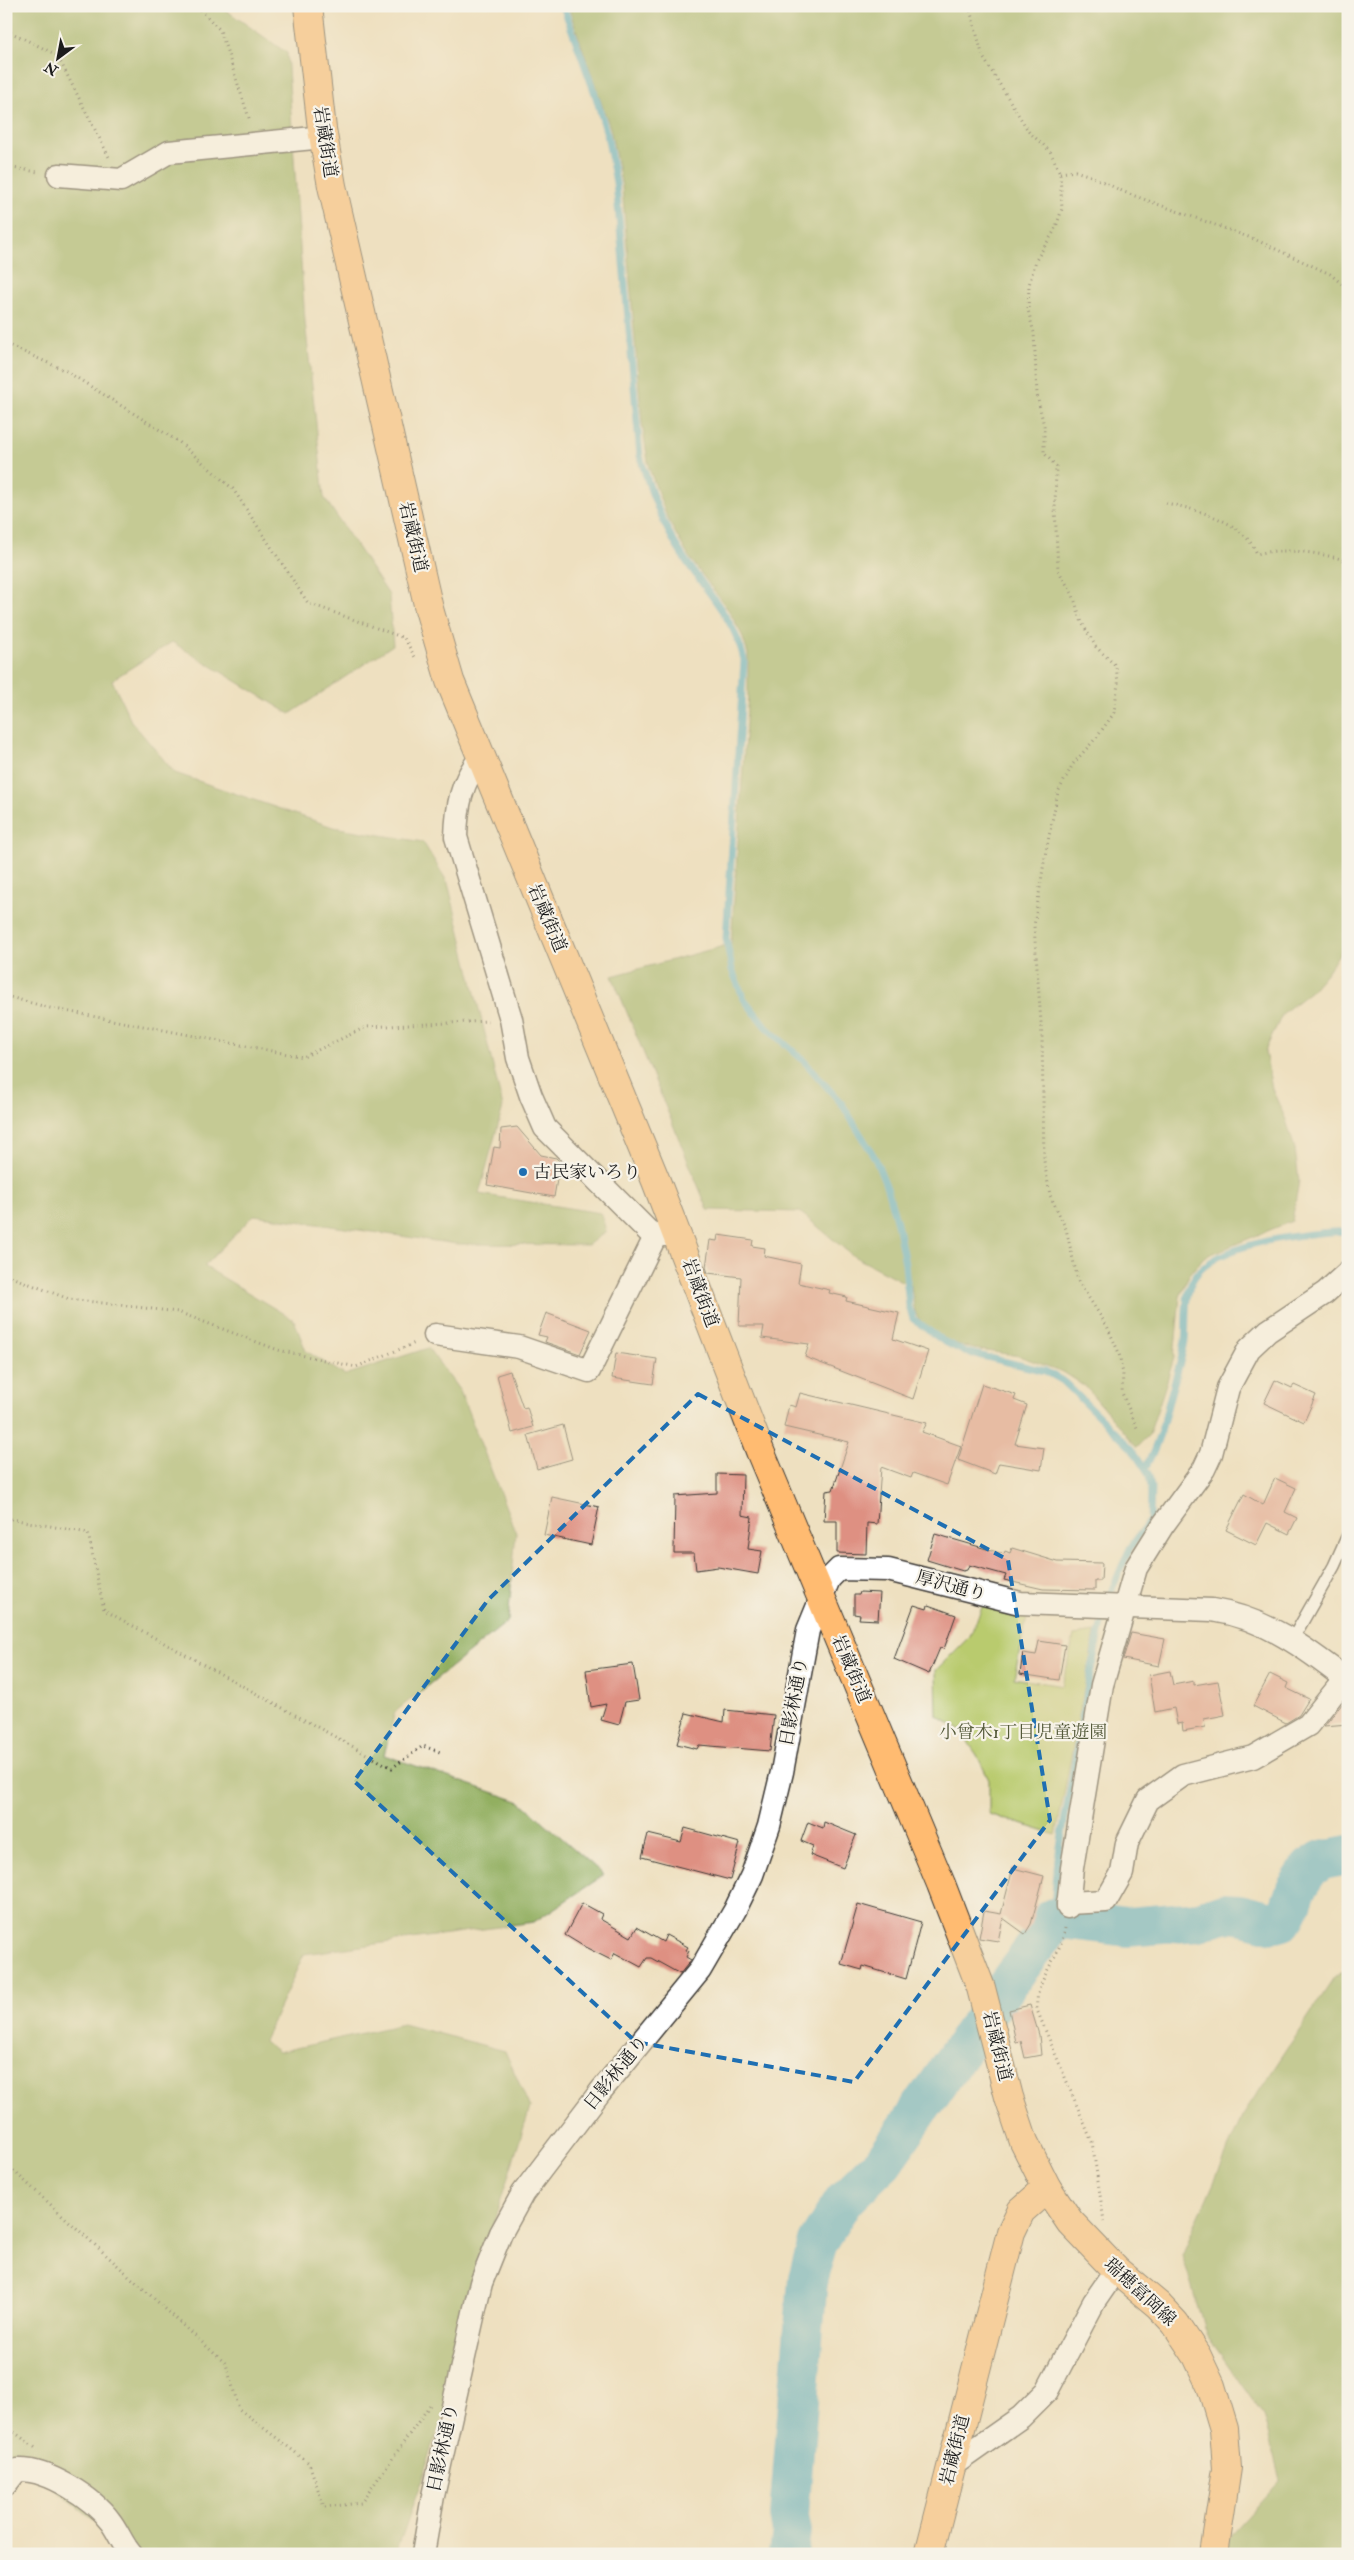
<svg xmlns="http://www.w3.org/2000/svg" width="1354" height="2560" font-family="'IM FELL Double Pica','Noto Serif JP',serif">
	<rect width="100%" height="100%" fill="#f7f3e8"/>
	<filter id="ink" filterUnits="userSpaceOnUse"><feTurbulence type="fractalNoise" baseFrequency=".02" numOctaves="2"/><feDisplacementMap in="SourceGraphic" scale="10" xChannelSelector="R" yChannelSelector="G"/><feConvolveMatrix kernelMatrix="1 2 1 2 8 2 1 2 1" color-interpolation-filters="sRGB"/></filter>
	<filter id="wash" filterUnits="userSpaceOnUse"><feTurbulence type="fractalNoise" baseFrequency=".0096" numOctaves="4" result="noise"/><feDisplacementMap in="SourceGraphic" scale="20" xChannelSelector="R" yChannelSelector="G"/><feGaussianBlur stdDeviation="1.12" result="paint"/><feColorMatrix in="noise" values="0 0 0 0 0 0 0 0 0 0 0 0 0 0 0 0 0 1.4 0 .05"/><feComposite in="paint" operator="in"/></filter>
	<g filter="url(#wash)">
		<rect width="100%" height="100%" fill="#eee0c0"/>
		<!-- green -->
		<path fill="#b9cb6e" stroke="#6a7445" d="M983,1605L1028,1612L1014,1678L1062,1686L1074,1635L1095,1632L1056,1835L989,1814V1780L977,1755L960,1730L937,1716L936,1670L970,1636Z"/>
		<!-- forest -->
		<g fill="#92af61" stroke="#57663e">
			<path d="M6,6H220L287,53L305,321L324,497L389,595L393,645L290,714L172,642L112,680L131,721L175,773L333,827L423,842L448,883L503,1107L479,1194L601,1213L606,1231L588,1245L456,1244L254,1215L204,1266L294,1320L306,1351L345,1375L428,1348L460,1391L516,1533L508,1621L395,1712L384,1755L521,1802L604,1875L534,1922L304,1954L264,2041L278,2052L403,2024L505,2051L530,2108L496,2215L444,2415L396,2554H136L19,2459L6,2462Z"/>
			<path d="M568,6H1348V940L1328,971L1311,991L1283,1013L1265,1051L1272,1089L1286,1120L1295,1149L1299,1181L1292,1221L1204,1257L1189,1275L1180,1297L1174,1358L1164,1390L1149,1435L1137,1447L1085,1386L1063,1372L1019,1356L974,1349L953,1343L935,1333L921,1322L915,1313L911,1286L853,1256L800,1212L708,1210L612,976L731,944L748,693V654L742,635L729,611L689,557L668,520L649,468L642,423L622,187L610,128Z"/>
			<path d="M1348,1968V2554H1212L1280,2480L1263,2414L1206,2334L1182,2255L1242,2117L1334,1978Z"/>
		</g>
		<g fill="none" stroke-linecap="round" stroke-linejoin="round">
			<!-- stream -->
			<g stroke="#4caccb" stroke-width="7">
				<path d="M563,6L595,94L607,135L616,183L640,456C650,492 663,527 684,558C707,592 735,619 744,660L726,938L732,970L744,999L766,1027L803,1060L842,1104L875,1158L887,1188L897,1223L905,1264L909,1307L913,1319L943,1341L965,1352L1045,1371L1063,1381L1132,1449L1149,1475L1151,1488L1150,1520L1130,1548L1112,1589L1102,1620L1089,1679L1058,1858L1053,1918"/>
				<path d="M1145,1468C1158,1446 1164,1421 1170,1397C1175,1378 1182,1360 1185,1341C1187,1321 1183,1296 1194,1278C1217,1241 1309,1233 1348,1231"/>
			</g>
			<!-- river -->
			<path stroke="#4caccb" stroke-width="40" d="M789,2554L792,2532L789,2515L808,2278L818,2242L844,2200L883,2162L1003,1990L1050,1927L1053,1918L1127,1927L1199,1921L1223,1913L1239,1914L1276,1923L1283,1921L1287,1915L1296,1889L1310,1868L1322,1860L1348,1855"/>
		</g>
		<g id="blocks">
			<!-- building -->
			<g fill="#de9082">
				<path d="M517,1127L541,1155L556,1158L560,1162L554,1197L487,1185L494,1147L500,1148L501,1129Z"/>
				<path d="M718,1235L753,1240L752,1246L765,1248L764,1256L801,1264L798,1283L830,1290L829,1293L847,1297L846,1301L899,1313L893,1339L928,1351L913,1399L805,1357L809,1344L762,1338L764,1326H739L741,1277L708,1273L706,1267L710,1240L717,1241Z"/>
				<path d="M546,1313L591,1330L580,1354L545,1342L547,1337L538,1335Z"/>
				<path d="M616,1353L657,1359L653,1384L612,1378Z"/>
				<path d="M510,1371L523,1408L527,1407L533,1427L512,1433L497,1375Z"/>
				<path d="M1275,1380L1292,1388L1294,1385L1316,1395L1304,1422L1264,1403Z"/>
				<path d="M982,1384L1016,1395L1014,1400L1027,1405L1015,1444L1044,1448L1041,1470L999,1463L995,1474L958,1460Z"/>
				<path d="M800,1393L927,1423L922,1432L961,1446L947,1485L913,1473L911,1478L881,1467L877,1524L867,1523L866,1554L837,1553V1521H824L826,1491L833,1490L849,1442L784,1427L789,1405L796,1407Z"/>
				<path d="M563,1425L572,1459L537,1469L528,1435Z"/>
				<path d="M717,1474L743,1475L742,1515L752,1517L748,1549L762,1551L758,1574L718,1567L696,1570L694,1553H674L675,1496L717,1493Z"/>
				<path d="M1275,1478L1296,1488L1285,1512L1297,1518L1289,1534L1267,1523L1256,1545L1226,1530L1244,1494L1263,1505Z"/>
				<path d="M552,1497L599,1507L591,1545L544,1535Z"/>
				<path d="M935,1534L1004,1554L1005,1551L1010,1553L1012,1548L1058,1562L1102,1563L1101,1581H1095V1590L1043,1589L1004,1580L1006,1575L969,1565L967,1570L963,1571L927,1560Z"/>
				<path d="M860,1592L880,1593L878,1620L859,1619L860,1615L854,1614V1595H859Z"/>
				<path d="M914,1605L927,1609L928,1605L956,1615L944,1649L940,1648L929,1674L894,1659Z"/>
				<path d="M1131,1633L1165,1639L1159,1666L1123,1659Z"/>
				<path d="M1039,1641L1065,1645L1059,1680L1020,1674L1023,1653L1036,1655Z"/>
				<path d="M633,1664L639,1700L625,1702L619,1725L601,1720L606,1704L591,1707L586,1670Z"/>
				<path d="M1170,1671L1173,1685L1194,1681V1685L1218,1681L1225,1715L1204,1719L1205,1727L1183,1731L1182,1723L1177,1724L1174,1708L1155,1712L1149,1675Z"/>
				<path d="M1270,1674L1288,1683L1286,1688L1309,1699L1299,1715L1286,1723L1253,1706Z"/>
				<path d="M1348,1697V1724L1324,1726Z"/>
				<path d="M725,1710L774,1715L770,1751L699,1745L697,1749L677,1744L686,1713L724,1722Z"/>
				<path d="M808,1822L823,1828L824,1822L856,1835L843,1868L810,1855L813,1846L801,1841Z"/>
				<path d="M685,1828L740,1843L730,1880L642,1857L648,1834L681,1842Z"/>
				<path d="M1013,1868L1044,1876L1031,1924L1025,1934L1003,1918L998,1941L979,1938L984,1911L1001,1914Z"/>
				<path d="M582,1903L602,1914L600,1919L631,1937L637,1927L663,1942L666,1935L688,1947L686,1950L689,1951L686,1957L691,1960L680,1974L651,1958H647L641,1967L615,1953L611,1960L583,1946L565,1935Z"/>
				<path d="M858,1904L921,1922L906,1979L863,1966L862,1970L841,1964Z"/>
				<path d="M1030,2005L1039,2035L1041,2055L1025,2058L1021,2041L1016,2042L1009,2010Z"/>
			</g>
		</g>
	</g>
	<g filter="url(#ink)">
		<use href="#blocks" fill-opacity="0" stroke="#3c3935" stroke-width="1"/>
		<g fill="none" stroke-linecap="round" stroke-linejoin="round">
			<defs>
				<path id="service" d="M1292,1640L1334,1566L1348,1535"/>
				<g id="minor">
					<path d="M59,175L121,180L169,152L324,137"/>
					<path d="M480,758C461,783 457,805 456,837L511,1019L518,1058L531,1096L545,1128L648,1231L656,1235H678"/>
					<path d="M435,1335L519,1347L589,1371L656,1235"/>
					<path d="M1068,1903L1106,1901L1122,1873L1127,1843L1148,1800L1183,1775L1253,1757L1308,1725L1345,1679"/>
					<path d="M1068,1907L1072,1868L1102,1685L1136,1568L1163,1525L1204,1469L1211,1454L1228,1388L1249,1349L1268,1331L1325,1293L1348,1272"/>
					<path d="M950,2467L1021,2417L1047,2391L1094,2302L1116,2270"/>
					<path d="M6,2484L17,2470C47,2468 93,2498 110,2521C118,2531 122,2544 131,2554"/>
					<path d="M423,2554L433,2496L475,2308L481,2283L501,2233L523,2193L600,2092L700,1970L735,1910L752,1875L769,1826L782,1772L808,1630L829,1579L839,1569L888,1570L1020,1603L1212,1610C1265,1618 1306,1648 1348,1681"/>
				</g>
				<g id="primary">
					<path d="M308,6L322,129L332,186L429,609L450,681L656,1181L760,1451L941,1884L981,1988L1009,2097L1024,2142L1047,2188L1070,2222L1116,2270L1158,2305L1175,2323L1197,2356L1211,2386L1224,2429L1227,2468L1214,2554"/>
					<path d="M929,2554L1011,2232L1021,2211L1047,2188"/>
				</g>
			</defs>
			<!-- service casing -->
			<use href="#service" stroke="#3c3935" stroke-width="14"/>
			<!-- minor casing -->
			<use href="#minor" stroke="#3c3935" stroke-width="25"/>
			<!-- primary casing -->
			<use href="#primary" stroke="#3c3935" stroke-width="30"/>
			<!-- path -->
			<g stroke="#3c3935" stroke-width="3" stroke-dasharray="1 4" stroke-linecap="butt">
				<path d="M197,6L220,30L250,121"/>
				<path d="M969,6L983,57L1029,132L1050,151L1060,173L1062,209L1055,230L1036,260L1029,285L1028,310L1034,333L1037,395L1044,426V453L1056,466L1055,508L1058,570L1073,595L1082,623L1096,647L1116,666L1118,683L1114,713L1097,737L1073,764L1058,792L1045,856L1034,926L1042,1036L1044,1161L1050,1195L1066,1229L1078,1281L1107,1326L1119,1353L1123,1374L1122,1393L1138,1430"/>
				<path d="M6,30L57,55L109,157"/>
				<path d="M6,167L38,172"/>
				<path d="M1060,173L1075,171L1091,176L1124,192L1254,239L1330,274L1348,289"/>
				<path d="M6,344L66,371L179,442L233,489L308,603L404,638L415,657"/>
				<path d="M1166,503C1198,510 1244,521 1257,554C1283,547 1322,553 1348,561"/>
				<path d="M6,996L50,1008L303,1057L366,1027L488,1021"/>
				<path d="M6,1275L69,1299L178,1312L278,1350L356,1367L415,1343"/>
				<path d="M6,1518L88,1533L104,1610L392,1768L423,1746L440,1752"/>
				<path d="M1065,1928C1061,1957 1034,1980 1037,2010L1092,2142L1104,2221"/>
				<path d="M6,2164L226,2364L239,2409L309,2463L324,2507L361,2503L430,2405"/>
				<path d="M6,2426L37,2449"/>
			</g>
			<!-- service -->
			<use href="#service" stroke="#fff" stroke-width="11"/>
			<!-- minor -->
			<use href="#minor" stroke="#fff" stroke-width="22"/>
			<!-- primary -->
			<use href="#primary" stroke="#ffbb71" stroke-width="28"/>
		</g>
	</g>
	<!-- marked area -->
	<path d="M0 0H1354V2560H0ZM698,1394L1008,1560L1050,1820L854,2082L636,2042L354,1781L488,1600Z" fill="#eee0c0" fill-opacity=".55" fill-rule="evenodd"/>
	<path fill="none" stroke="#1f6fb2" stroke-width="4" stroke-dasharray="10 6" stroke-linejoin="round" d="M698,1394L1008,1560L1050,1820L854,2082L636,2042L354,1781L488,1600Z"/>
	<!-- markers -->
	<circle fill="#1f6fb2" stroke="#f7f3e8" stroke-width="2" cx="523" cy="1172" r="5"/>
	<g text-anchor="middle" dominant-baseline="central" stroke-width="4.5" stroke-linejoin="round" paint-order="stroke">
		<!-- street labels -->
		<g font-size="18" fill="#1c1c1c" stroke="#f7f3e8">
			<text transform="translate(325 142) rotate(81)">岩蔵街道</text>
			<text transform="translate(413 537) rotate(77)">岩蔵街道</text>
			<text transform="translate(547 918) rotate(67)">岩蔵街道</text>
			<text transform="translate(700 1293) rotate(69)">岩蔵街道</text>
			<text transform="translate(951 1586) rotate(15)">厚沢通り</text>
			<text transform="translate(851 1669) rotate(67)">岩蔵街道</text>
			<text transform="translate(794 1702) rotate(-80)">日影林通り</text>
			<text transform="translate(997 2046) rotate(76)">岩蔵街道</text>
			<text transform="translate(616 2073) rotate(-51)">日影林通り</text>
			<text transform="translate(1140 2292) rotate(43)">瑞穂富岡線</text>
			<text transform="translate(443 2448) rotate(-78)">日影林通り</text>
			<text transform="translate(955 2450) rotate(-76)">岩蔵街道</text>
		</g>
		<!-- poi labels -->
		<g font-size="18" fill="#1c1c1c" stroke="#f7f3e8" text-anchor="start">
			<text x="533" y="1172">古民家いろり</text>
		</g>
		<!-- park labels -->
		<g font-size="18" fill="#535939" stroke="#f7f3e8">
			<text x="1023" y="1732">小曾木1丁目児童遊園</text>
		</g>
	</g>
	<!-- margin -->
	<rect width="1354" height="2560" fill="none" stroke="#f7f3e8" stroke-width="25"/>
	<!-- north arrow -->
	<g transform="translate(58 58) rotate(212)" stroke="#f7f3e8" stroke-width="4" paint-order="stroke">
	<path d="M0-4L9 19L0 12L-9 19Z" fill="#1c1c1c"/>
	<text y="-8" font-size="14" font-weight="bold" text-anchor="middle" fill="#1c1c1c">N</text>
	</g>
</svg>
